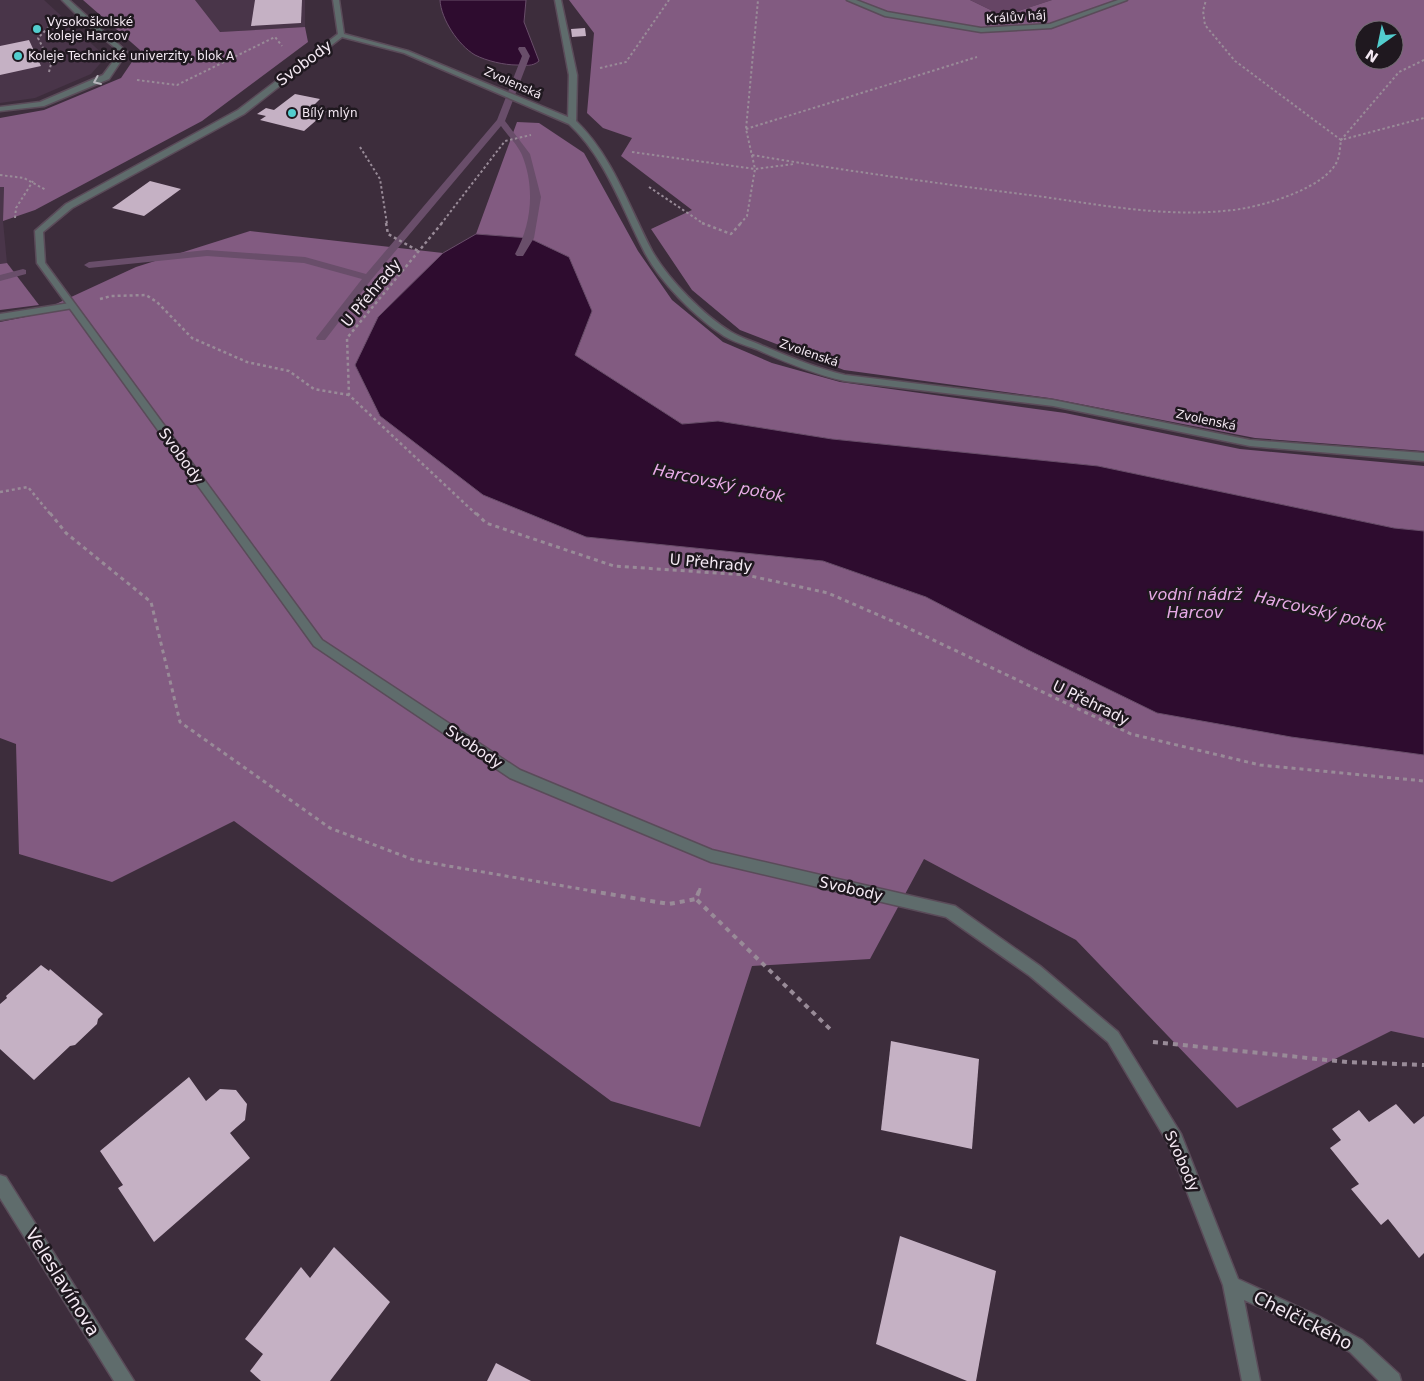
<svg xmlns="http://www.w3.org/2000/svg" width="1424" height="1381" font-family="'DejaVu Sans',sans-serif">
	<rect width="100%" height="100%" fill="#3d2d3c"/>
	<!-- built -->
	<g fill="#493549">
		<path d="M0,0H44L106,57L91,74L35,98L0,103Z"/>
		<path d="M195,0H305V27L220,32Z"/>
		<path d="M4,186L3,221L7,263L0,264V187Z"/>
	</g>
	<!-- green -->
	<path fill="#664565" d="M970,0H1052L1003,16Z"/>
	<!-- forest -->
	<g fill="#825b81" fill-rule="evenodd">
		<path d="M83,0H195L220,32L305,27L308,42L202,121L35,210L3,221L4,187H0V118L44,110L121,78L140,50Z"/>
		<path d="M569,0H970L1003,16L1052,0H1424V451L1255,438L1049,398L844,370L740,330L692,290L651,229L692,210L621,156L632,138L603,128L587,113L594,33ZM1364,30H1394V60H1364Z"/>
		<path d="M517,122L539,123L584,153L638,251L672,300L723,342L772,363L840,382L1065,413L1240,449L1424,466V531L1394,528L1098,466L832,439L718,421L682,424L575,355L592,311L529,238L476,234Z"/>
		<path d="M250,231L443,253L378,317L586,537L823,561L926,597L1028,650L1157,713L1424,755V1038L1391,1031L1237,1108L1076,940L924,859L870,959L752,966L700,1127L611,1101L234,821L112,882L19,854L16,744L0,738V322L30,316L136,267Z"/>
		<path d="M7,263L39,305L0,310V264Z"/>
	</g>
	<!-- water -->
	<g fill="#2e0c2f" stroke="#694e6a">
		<path d="M440,0H526L524,22L539,61C532,67 526,65 517,65C504,65 487,61 475,55C458,45 441,19 440,0Z"/>
		<path d="M476,234L529,238L569,257L592,311L575,355L682,424L718,421L832,439L1098,466L1394,528L1424,531V755L1291,737L1157,713L1028,650L926,597L823,561L586,537L483,495L380,416L355,365L378,317L443,253Z"/>
	</g>
	<g fill="none" stroke-linecap="round" stroke-linejoin="round">
		<!-- stream -->
		<g fill="#694e6a" fill-rule="evenodd">
			<path d="M519,47H525L530,56L505,121L530,154L541,197L534,238L523,256H517L515,254C532,224 535,187 522,155C518,145 507,135 501,126L371,280L325,340H317L316,338L362,279L304,263L207,256L89,268L84,265L89,262L207,250L305,257L366,274L497,120L522,56L518,49Z"/>
			<path d="M23,269L26,270V274L0,281V275Z"/>
		</g>
	</g>
	<!-- building -->
	<g fill="#c5b1c4">
		<path d="M255,0H302L301,23L251,26Z"/>
		<path d="M585,28L586,36L572,37L571,29Z"/>
		<path d="M29,40L41,66L0,75V46Z"/>
		<path d="M295,94L320,99L311,108L327,111L304,131L260,120L266,116L257,114L266,108L274,110Z"/>
		<path d="M150,181L181,189L144,216L112,208Z"/>
		<path d="M41,965L49,971L50,969L103,1014L98,1019L97,1024L75,1045L70,1046L34,1080L0,1049V1004L7,998L6,996Z"/>
		<path d="M891,1041L979,1059L972,1149L881,1130Z"/>
		<path d="M189,1077L206,1101L220,1089L236,1090L247,1104L245,1120L230,1133L250,1158L154,1242L118,1188L123,1185L100,1151Z"/>
		<path d="M1396,1104L1414,1124L1424,1116V1253L1419,1258L1388,1219L1381,1225L1351,1189L1359,1184L1330,1148L1341,1140L1332,1129L1359,1110L1369,1122Z"/>
		<path d="M900,1236L996,1271L976,1381H967L876,1344Z"/>
		<path d="M334,1247L390,1302L330,1381H261L250,1371L263,1354L245,1339L301,1267L310,1278Z"/>
		<path d="M496,1363L531,1381H487Z"/>
	</g>
	<g fill="none" stroke-linecap="round" stroke-linejoin="round">
		<defs>
			<path id="service" d="M555,0H561L577,75L576,122L572,124L568,122L569,75Z"/>
			<path id="pedestrian" d="M70,303L75,306L73,308L0,320V314Z"/>
			<g id="minor">
				<path d="M62,0H69L127,52L109,79L44,106L0,111V107L40,102L103,75L120,52L82,20Z"/>
				<path d="M333,0H339L344,34L408,51L575,120C612,155 629,207 652,251C668,279 703,315 731,332C741,338 752,341 763,346C790,357 816,368 845,375L1053,400L1250,440L1424,453V461L1250,446L1053,406L845,381C814,374 785,362 756,349C745,345 734,342 724,336C695,317 659,281 644,251C622,208 605,157 569,124L404,53L342,37L244,114L72,208L43,232L45,263L322,640L520,770L712,850L955,906L1040,966L1118,1032L1181,1134L1238,1279L1318,1316L1362,1340L1399,1374L1401,1381H1379L1350,1352L1306,1328L1244,1300L1260,1381H1242L1223,1285L1169,1145L1108,1042L1030,976L946,917L711,862L510,778L314,646L37,263L35,231L66,204L238,110L338,34Z"/>
				<path d="M847,0H856L887,12L981,28L1050,24L1118,0H1127L1051,28L981,32L885,16Z"/>
				<path d="M0,1175L6,1177L134,1381H114L0,1198Z"/>
			</g>
		</defs>
		<!-- service casing -->
		<use href="#service" stroke="#5a4b59" stroke-width="3"/>
		<!-- pedestrian casing -->
		<use href="#pedestrian" stroke="#5a4b59" stroke-width="3"/>
		<!-- minor casing -->
		<use href="#minor" stroke="#5a4b59" stroke-width="3"/>
		<!-- path-far3 -->
		<g stroke="#998b98" stroke-width="2" stroke-dasharray="2.5 2.5" stroke-linecap="butt">
			<path d="M1424,60L1399,72L1341,140L1424,118"/>
			<path d="M600,68L626,62L669,0"/>
			<path d="M49,72L51,64L38,38L51,25"/>
			<path d="M137,80L177,85L275,37L282,46"/>
			<path d="M746,129L977,57"/>
			<path d="M360,147L380,179L387,224"/>
			<path d="M632,152L755,169L794,164"/>
			<path d="M752,155C847,171 942,184 1037,196C1102,205 1167,218 1233,210C1261,207 1328,188 1338,159C1340,153 1340,146 1341,140L1235,61L1205,25L1203,11L1206,0"/>
			<path d="M0,175L24,178L46,190"/>
			<path d="M649,187L704,224"/>
			<path d="M15,218L16,208L33,181"/>
			<path d="M441,224L505,141L531,135"/>
			<path d="M740,224L747,216L755,169L746,129L758,0"/>
		</g>
		<!-- path-far2 -->
		<g stroke="#998b98" stroke-width="2.5" stroke-dasharray="3 3" stroke-linecap="butt">
			<path d="M386,223L388,234L420,252"/>
			<path d="M442,223L347,338L349,395L477,515"/>
			<path d="M702,223L731,234L741,223"/>
			<path d="M100,299L111,296L146,295L157,302L192,338L247,362L289,371L314,389L349,395"/>
			<path d="M0,492L28,487L51,515"/>
		</g>
		<!-- path-far1 -->
		<g stroke="#998b98" stroke-width="3" stroke-dasharray="4 4" stroke-linecap="butt">
			<path d="M50,513L66,533L151,602L180,722L330,828L414,860L598,892"/>
			<path d="M476,513L486,523L614,566L746,575L828,593L906,627L1131,734L1260,765L1424,781"/>
			<path d="M699,892L701,885"/>
		</g>
		<!-- path -->
		<g stroke="#998b98" stroke-width="4" stroke-dasharray="5 5" stroke-linecap="butt">
			<path d="M591,891L669,904L696,899"/>
			<path d="M699,891L696,899L830,1029"/>
			<path d="M1153,1042L1347,1062L1424,1065"/>
		</g>
		<!-- service -->
		<use href="#service" fill="#5f6c6c" fill-rule="evenodd"/>
		<!-- pedestrian -->
		<use href="#pedestrian" fill="#5f6c6c" fill-rule="evenodd"/>
		<!-- minor -->
		<use href="#minor" fill="#5f6c6c" fill-rule="evenodd"/>
	</g>
	<!-- one-way arrows -->
	<defs><path id="oneway-chevron" d="M-2-3.5L2.5 0L-2 3.5" fill="none" stroke-width="1.6" stroke-linecap="round" stroke-linejoin="round" transform="scale(1.25)"/></defs>
	<use stroke="#b8b7bd" href="#oneway-chevron" transform="translate(97 81) rotate(157)"/>
	<!-- markers -->
	<g fill="#52cdce" stroke="#1f181f" stroke-width="2">
		<circle cx="37" cy="29" r="5"/>
		<circle cx="18" cy="56" r="5"/>
		<circle cx="292" cy="113" r="5"/>
	</g>
	<g text-anchor="middle" dominant-baseline="central" stroke-width="5" stroke-linejoin="round" paint-order="stroke">
		<!-- far-street labels -->
		<g font-size="12" fill="#f4e9f3" stroke="#1f181f">
			<text transform="translate(1016 17) rotate(-4)">Králův háj</text>
			<text transform="translate(513 83) rotate(24)">Zvolenská</text>
			<text transform="translate(809 353) rotate(19)">Zvolenská</text>
			<text transform="translate(1206 420) rotate(12)">Zvolenská</text>
		</g>
		<!-- far-poi labels -->
		<g font-size="12" fill="#f4e9f3" stroke="#1f181f" text-anchor="start">
			<text x="47" y="22">Vysokoškolské<tspan x="47" dy="14">koleje Harcov</tspan></text>
			<text x="28" y="56">Koleje Technické univerzity, blok A</text>
			<text x="302" y="113">Bílý mlýn</text>
		</g>
		<!-- street labels -->
		<g font-size="15" fill="#f4e9f3" stroke="#1f181f">
			<text transform="translate(304 63) rotate(-37)">Svobody</text>
			<text transform="translate(371 293) rotate(-50)">U Přehrady</text>
			<text transform="translate(181 456) rotate(54)">Svobody</text>
			<text transform="translate(711 563) rotate(5)">U Přehrady</text>
			<text transform="translate(1091 703) rotate(26)">U Přehrady</text>
			<text transform="translate(474 747) rotate(34)">Svobody</text>
			<text transform="translate(851 889) rotate(13)">Svobody</text>
			<text transform="translate(1182 1161) rotate(66)">Svobody</text>
		</g>
		<!-- water labels -->
		<g font-size="16" font-style="italic" fill="#e7aae6" stroke="#1f181f">
			<text transform="translate(719 483) rotate(12)">Harcovský potok</text>
			<text x="1195" y="594">vodní nádrž<tspan x="1195" dy="18">Harcov</tspan></text>
			<text transform="translate(1320 611) rotate(13)">Harcovský potok</text>
		</g>
		<!-- near-street labels -->
		<g font-size="18" fill="#f4e9f3" stroke="#1f181f">
			<text transform="translate(63 1282) rotate(58)">Veleslavínova</text>
			<text transform="translate(1303 1320) rotate(27)">Chelčického</text>
		</g>
	</g>
	<!-- north arrow -->
	<g transform="translate(1379 45) rotate(213)"><circle r="24" fill="#1f181f" stroke="#746c74"/>
	<path d="M0-4L9 19L0 12L-9 19Z" fill="#52cdce"/>
	<text y="-8" font-size="14" font-weight="bold" text-anchor="middle" fill="#f4e9f3">N</text>
	</g>
</svg>
